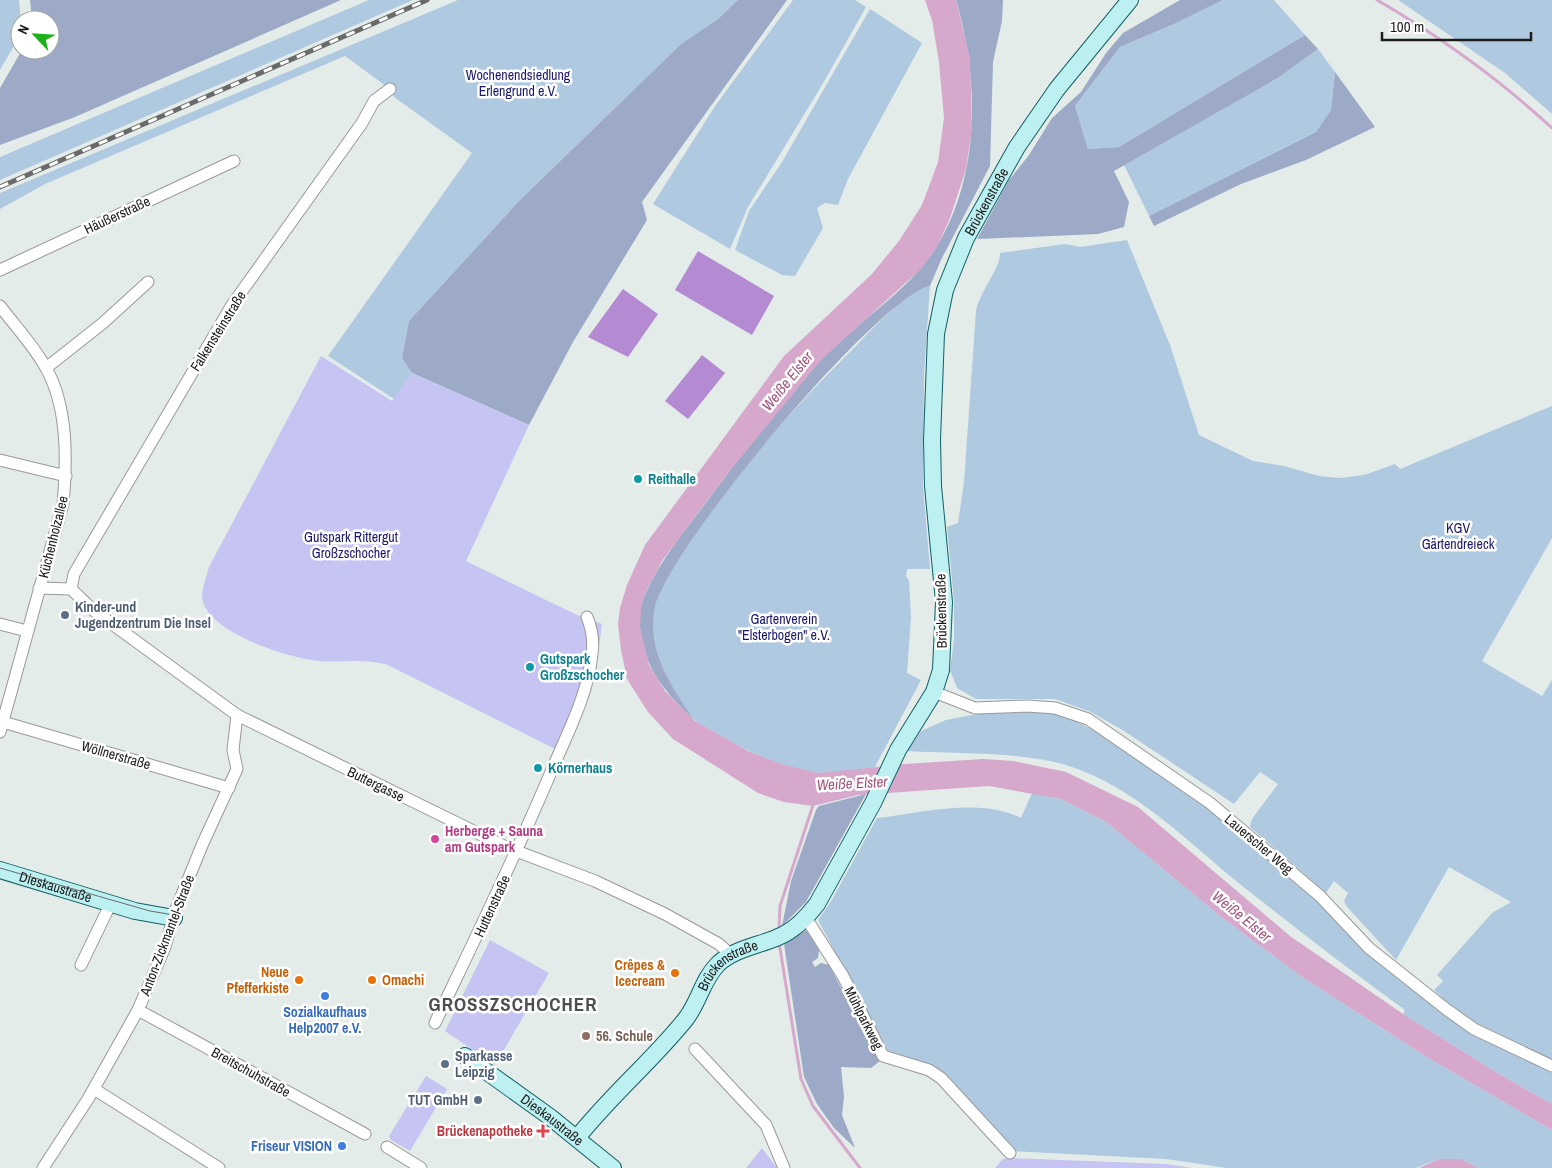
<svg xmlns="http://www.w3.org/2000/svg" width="1552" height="1168" font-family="'Archivo Narrow',sans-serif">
	<rect width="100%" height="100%" fill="#e3ece9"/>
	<!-- grass -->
	<g fill="#afc9e1">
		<path d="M0,0H19C23,36 18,39 0,70Z"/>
		<path d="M369,0H413L0,180V157Z"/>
		<path d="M458,0H738L718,19L681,44L520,200L409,321L402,358L412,373L394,399L328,356L472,153L394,97L390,89L345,56L45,184L0,209V193Z"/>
		<path d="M793,0H855L866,7L825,80L748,207L730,249L653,204L715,106Z"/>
		<path d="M1223,0H1274L1305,35L1119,147L1088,149L1075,106L1120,47L1174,24Z"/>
		<path d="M1398,0H1552V114L1505,73Z"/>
		<path d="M870,9L922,43L848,179L838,205L825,203L817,208L823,228L795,276L782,275L735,250L749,211L782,162Z"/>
		<path d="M1318,49L1335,72L1331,110L1316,132L1149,216L1124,165L1278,78Z"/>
		<path d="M1127,240L1170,345L1199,435L1253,461L1284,466L1319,476L1340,478L1364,475L1395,464L1400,469L1552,406V538L1482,661L1542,696L1552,680V1061C1511,1041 1466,1024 1434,990L1443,981L1437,975L1492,913L1511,902L1449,867L1396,960L1347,907L1344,901L1348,893L1334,881L1326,893L1250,827L1252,819L1278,784L1260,772L1234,804L1124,731L1091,712L1055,699H976L957,688L950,670L954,639V601L947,527L958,523L964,482L976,311C979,293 1001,267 1000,253L1065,244L1080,247Z"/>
		<path d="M930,286L924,374L923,486L930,569H907L906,576L909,581L911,617L907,673L921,680L875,767C857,769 836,774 818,773C786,772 742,748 714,732C708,728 699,725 695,720C670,694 646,642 655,606C660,586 674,566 685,549C732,475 793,408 855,347C873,328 906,292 930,286Z"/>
		<path d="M998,710L1058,713L1094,730L1216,814L1442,1011L1552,1070V1104L1499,1074L1403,1014L1405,1010C1347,968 1292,925 1236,881C1185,839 1134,787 1069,766C1022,751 957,754 907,751L921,731L946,720Z"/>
		<path d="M1032,793L1061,799L1106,822L1220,916L1302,977L1430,1059L1552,1130V1168H1478L1461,1159H1439L1416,1168H1227L1166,1159L1012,1151L938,1069L889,1053L818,920L830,903L877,818C923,813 978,797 1021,818Z"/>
	</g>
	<!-- forest -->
	<g fill="#9daac7">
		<path d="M30,0H341L75,117L0,145V88L22,50H50V20H32Z"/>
		<path d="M738,0H787L642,202L647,220L573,342L529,425L412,373L402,358L409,321L520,200L681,44L718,19Z"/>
		<path d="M956,0H1003L1002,21L993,62L990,166L941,260L930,286C876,299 668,548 655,607C646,650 672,688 695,721C666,693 644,670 640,627C638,615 642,600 647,590C662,558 684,532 705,504C741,455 779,405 821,360C857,321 909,292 937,246C981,173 979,79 956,0Z"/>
		<path d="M1180,0H1223L1174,24L1120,47L1075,106L1088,149L1119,147L1305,35L1318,49L1278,78L1114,171L1129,202L1124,227L1098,234L977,239L1009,180L1029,155L1052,118L1081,92L1106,53L1123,33Z"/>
		<path d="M1335,72L1375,127L1306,160L1241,184L1154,226L1149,216L1316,132L1331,110Z"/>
		<path d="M866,794L806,902L782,926L791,881L816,810L819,806Z"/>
		<path d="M805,931H808L819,950L818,958L812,962L815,967L821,963L829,965L880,1061L871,1068L841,1067L844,1097L842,1115L855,1148L834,1128L817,1104L804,1077L784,944Z"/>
	</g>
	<!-- park -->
	<g fill="#c6c4f2">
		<path d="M321,356L392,401L412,373L529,425L466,561L577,615L602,624L595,676L565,754L388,665C362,658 346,663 320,661C290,659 205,632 202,597C202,588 207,575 209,567Z"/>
		<path d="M490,940L549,973L495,1065L445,1031Z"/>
		<path d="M426,1076L447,1089L410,1151L391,1140L389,1136Z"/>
		<path d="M762,1148L777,1168H746Z"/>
		<path d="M1011,1158L1166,1164L1193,1168H995L1003,1159Z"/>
	</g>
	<!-- pitch -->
	<g fill="#b48ad2">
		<path d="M698,251L774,296L752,335L675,290Z"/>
		<path d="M623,289L658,314L628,357L588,337Z"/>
		<path d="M702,355L725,373L688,419L665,401Z"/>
	</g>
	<!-- water -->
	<g fill="#d5a8cc">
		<path d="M925,0H956L970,58L972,128L966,169L950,218L938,245L922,268L821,360L728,473L662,561L646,591L641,607L640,627L649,665L665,691L695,721L748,751L781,764L818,773L905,764L983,759L1013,761L1066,772L1138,807L1290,936L1403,1014L1499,1074L1552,1104V1130L1430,1059L1302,977L1220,916L1106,822L1061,799L989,786L858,795L813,806L784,802L758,793L673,739L648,712L627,679L621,650L618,624L620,608L627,585L645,545L784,356L871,275L899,241L922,205L938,162L944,118L939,62L932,20Z"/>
		<path d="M1439,1159H1461L1478,1168H1419Z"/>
	</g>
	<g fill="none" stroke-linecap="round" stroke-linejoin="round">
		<!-- stream -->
		<g stroke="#d5a8cc" stroke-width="3">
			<path d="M1377,0C1439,36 1499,79 1552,128"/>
			<path d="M779,930L780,906L814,802"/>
			<path d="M779,942L801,1079L813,1106L860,1168"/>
		</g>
		<defs>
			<g id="minor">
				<path d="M0,270L234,161"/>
				<path d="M0,306C15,326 34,346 46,368C68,407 67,460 63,504L0,732"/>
				<path d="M46,368L103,323L148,282"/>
				<path d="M0,460L66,476"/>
				<path d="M39,588L71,589L93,610L237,715L506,847L595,881L665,914L719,944L731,955"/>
				<path d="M71,589L74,574L81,562L232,305L362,123L374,101L390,89"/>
				<path d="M0,624L27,631"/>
				<path d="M934,692L975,708L1028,706L1055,708L1088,719L1210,803L1320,896L1369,948L1446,1009L1474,1029L1552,1066"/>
				<path d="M3,722L229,788"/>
				<path d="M806,918L843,976L883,1056L929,1070L941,1078L1010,1153"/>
				<path d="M81,965L111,903"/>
				<path d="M138,1010L365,1134"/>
				<path d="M435,1023C475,939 515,857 551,772C567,734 588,695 592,654C594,640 592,629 587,617"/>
				<path d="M695,1049L766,1125L784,1168"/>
				<path d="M94,1089L219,1168"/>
				<path d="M387,1147L421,1168"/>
				<path d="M43,1168L88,1099L138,1010L165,947L176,909L203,843L237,769L233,750L237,715"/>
			</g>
			<g id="secondary">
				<path id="s1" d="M0,870L135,911L174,918"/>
				<path id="s2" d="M465,1056L550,1117L613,1168"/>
				<path id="s3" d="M577,1138C610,1096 651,1062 685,1020C699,1003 702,980 718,964C734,949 757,946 776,938C794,931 806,918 817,904L873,803L898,750L934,692L941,670L944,602L933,486L932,440L936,334L945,290L966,238L1017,147L1057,89L1130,0"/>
			</g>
		</defs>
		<!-- minor casing -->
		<use href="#minor" stroke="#999" stroke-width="13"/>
		<!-- secondary casing -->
		<use href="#secondary" stroke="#125e64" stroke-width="18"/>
		<!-- minor -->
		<use href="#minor" stroke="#fff" stroke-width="11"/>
		<!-- secondary -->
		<use href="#secondary" stroke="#bcf0f1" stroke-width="16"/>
		<!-- tram -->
		<path stroke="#6a6a6a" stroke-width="1" d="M0,868L150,911L180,916"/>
		<defs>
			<path id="rail" d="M0,187L427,0"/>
		</defs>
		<!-- rail casing -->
		<use href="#rail" stroke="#6a6a6a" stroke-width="5"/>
		<!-- rail -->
		<use href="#rail" stroke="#fff" stroke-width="3" stroke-dasharray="9" stroke-linecap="butt"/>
	</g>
	<!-- markers -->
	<g fill="#0f9aa8" stroke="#fff" stroke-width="2">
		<circle cx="638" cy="479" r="5"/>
		<circle cx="530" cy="667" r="5"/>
		<circle cx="538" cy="768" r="5"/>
	</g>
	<g fill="#5c6f8a" stroke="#fff" stroke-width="2">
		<circle cx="65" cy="615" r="5"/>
		<circle cx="445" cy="1064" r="5"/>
		<circle cx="478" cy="1100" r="5"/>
	</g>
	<circle fill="#d1479c" stroke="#fff" stroke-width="2" cx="435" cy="839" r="5"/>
	<g fill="#e8710a" stroke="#fff" stroke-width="2">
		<circle cx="675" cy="973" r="5"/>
		<circle cx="299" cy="980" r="5"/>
		<circle cx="372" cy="980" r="5"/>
	</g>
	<g fill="#3f7fe0" stroke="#fff" stroke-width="2">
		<circle cx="325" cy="996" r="5"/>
		<circle cx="342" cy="1146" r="5"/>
	</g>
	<circle fill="#8d6e63" stroke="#fff" stroke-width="2" cx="586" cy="1036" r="5"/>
	<path fill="#e0444e" stroke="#fff" stroke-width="2" d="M540.5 1123.5h5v5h5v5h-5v5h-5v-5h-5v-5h5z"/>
	<g text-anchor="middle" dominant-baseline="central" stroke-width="5" stroke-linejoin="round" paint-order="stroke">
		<!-- park labels -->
		<g font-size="14" fill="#1c186c" stroke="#fff">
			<text x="518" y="75">Wochenendsiedlung<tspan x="518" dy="16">Erlengrund e.V.</tspan></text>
			<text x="1458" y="528">KGV<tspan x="1458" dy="16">Gärtendreieck</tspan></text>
			<text x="351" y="537">Gutspark Rittergut<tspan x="351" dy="16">Großzschocher</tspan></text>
			<text x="784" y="619">Gartenverein<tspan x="784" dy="16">"Elsterbogen" e.V.</tspan></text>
		</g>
		<!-- street labels -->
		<g font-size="14" fill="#1c1c1c" stroke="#fff">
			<text stroke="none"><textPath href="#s3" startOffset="1088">Brückenstraße</textPath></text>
			<text transform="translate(117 215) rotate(-25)">Häußerstraße</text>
			<text transform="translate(218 331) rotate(-58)">Falkensteinstraße</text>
			<text transform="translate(53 537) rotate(-76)">Küchenholzallee</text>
			<text transform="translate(941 611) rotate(-91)">Brückenstraße</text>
			<text transform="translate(116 755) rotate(16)">Wöllnerstraße</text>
			<text transform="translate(376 784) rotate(26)">Buttergasse</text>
			<text transform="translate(1259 844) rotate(40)">Lauerscher Weg</text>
			<text stroke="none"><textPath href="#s1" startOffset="58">Dieskaustraße</textPath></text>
			<text transform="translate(492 906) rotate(-65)">Huttenstraße</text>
			<text transform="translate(167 935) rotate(-69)">Anton-Zickmantel-Straße</text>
			<text stroke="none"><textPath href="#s3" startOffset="232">Brückenstraße</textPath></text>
			<text transform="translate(864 1018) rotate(63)">Mühlparkweg</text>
			<text transform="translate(251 1072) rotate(29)">Breitschuhstraße</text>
			<text stroke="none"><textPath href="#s2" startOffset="108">Dieskaustraße</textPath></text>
		</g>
		<!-- culture labels -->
		<g font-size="14" font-weight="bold" fill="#0d838f" stroke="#fff" text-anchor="start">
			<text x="648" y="479">Reithalle</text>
			<text x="540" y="659">Gutspark<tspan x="540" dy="16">Großzschocher</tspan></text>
			<text x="548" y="768">Körnerhaus</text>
		</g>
		<!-- service labels -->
		<g font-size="14" font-weight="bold" fill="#4e5e75" stroke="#fff" text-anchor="start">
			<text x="75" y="607">Kinder-und<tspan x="75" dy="16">Jugendzentrum Die Insel</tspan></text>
			<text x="455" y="1056">Sparkasse<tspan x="455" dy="16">Leipzig</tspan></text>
			<text x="468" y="1100" text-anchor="end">TUT GmbH</text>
		</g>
		<!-- hotel labels -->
		<g font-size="14" font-weight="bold" fill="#b23c85" stroke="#fff" text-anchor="start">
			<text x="445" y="831">Herberge + Sauna<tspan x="445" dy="16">am Gutspark</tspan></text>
		</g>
		<!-- food labels -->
		<g font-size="14" font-weight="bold" fill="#c56008" stroke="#fff" text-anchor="end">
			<text x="665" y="965">Crêpes &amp;<tspan x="665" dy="16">Icecream</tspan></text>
			<text x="289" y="972">Neue<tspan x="289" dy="16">Pfefferkiste</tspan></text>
			<text x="382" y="980" text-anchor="start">Omachi</text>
		</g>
		<!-- shop labels -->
		<g font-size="14" font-weight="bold" fill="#366cbe" stroke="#fff">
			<text x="325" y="1012">Sozialkaufhaus<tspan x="325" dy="16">Help2007 e.V.</tspan></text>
			<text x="332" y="1146" text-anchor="end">Friseur VISION</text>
		</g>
		<!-- education labels -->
		<g font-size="14" font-weight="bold" fill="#785e54" stroke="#fff" text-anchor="start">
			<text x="596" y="1036">56. Schule</text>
		</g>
		<!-- health labels -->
		<g font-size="14" font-weight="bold" fill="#be3a42" stroke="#fff" text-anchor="end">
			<text x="533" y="1131">Brückenapotheke</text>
		</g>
		<!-- water labels -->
		<g font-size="15" font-style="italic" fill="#9f557d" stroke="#fff">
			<text transform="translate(787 381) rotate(-51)">Weiße Elster</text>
			<text transform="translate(852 783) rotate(-3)">Weiße Elster</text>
			<text transform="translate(1242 916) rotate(39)">Weiße Elster</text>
		</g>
		<!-- district labels -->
		<g font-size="19" font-weight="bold" letter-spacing="1" fill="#4f4f4f" stroke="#fff">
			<text x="513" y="1004">GROSSZSCHOCHER</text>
		</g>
	</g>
	<!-- north arrow -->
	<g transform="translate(35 35) rotate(295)"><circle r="24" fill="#ffffff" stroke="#a4a4a4"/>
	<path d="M0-4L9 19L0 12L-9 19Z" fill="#1db018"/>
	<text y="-8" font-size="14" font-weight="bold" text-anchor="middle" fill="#1c1c1c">N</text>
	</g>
	<!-- scale -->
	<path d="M1382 32v8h149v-8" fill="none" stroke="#1c1c1c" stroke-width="2.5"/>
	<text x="1390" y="32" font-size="15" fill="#1c1c1c" stroke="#ffffff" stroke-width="4" paint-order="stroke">100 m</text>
</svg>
